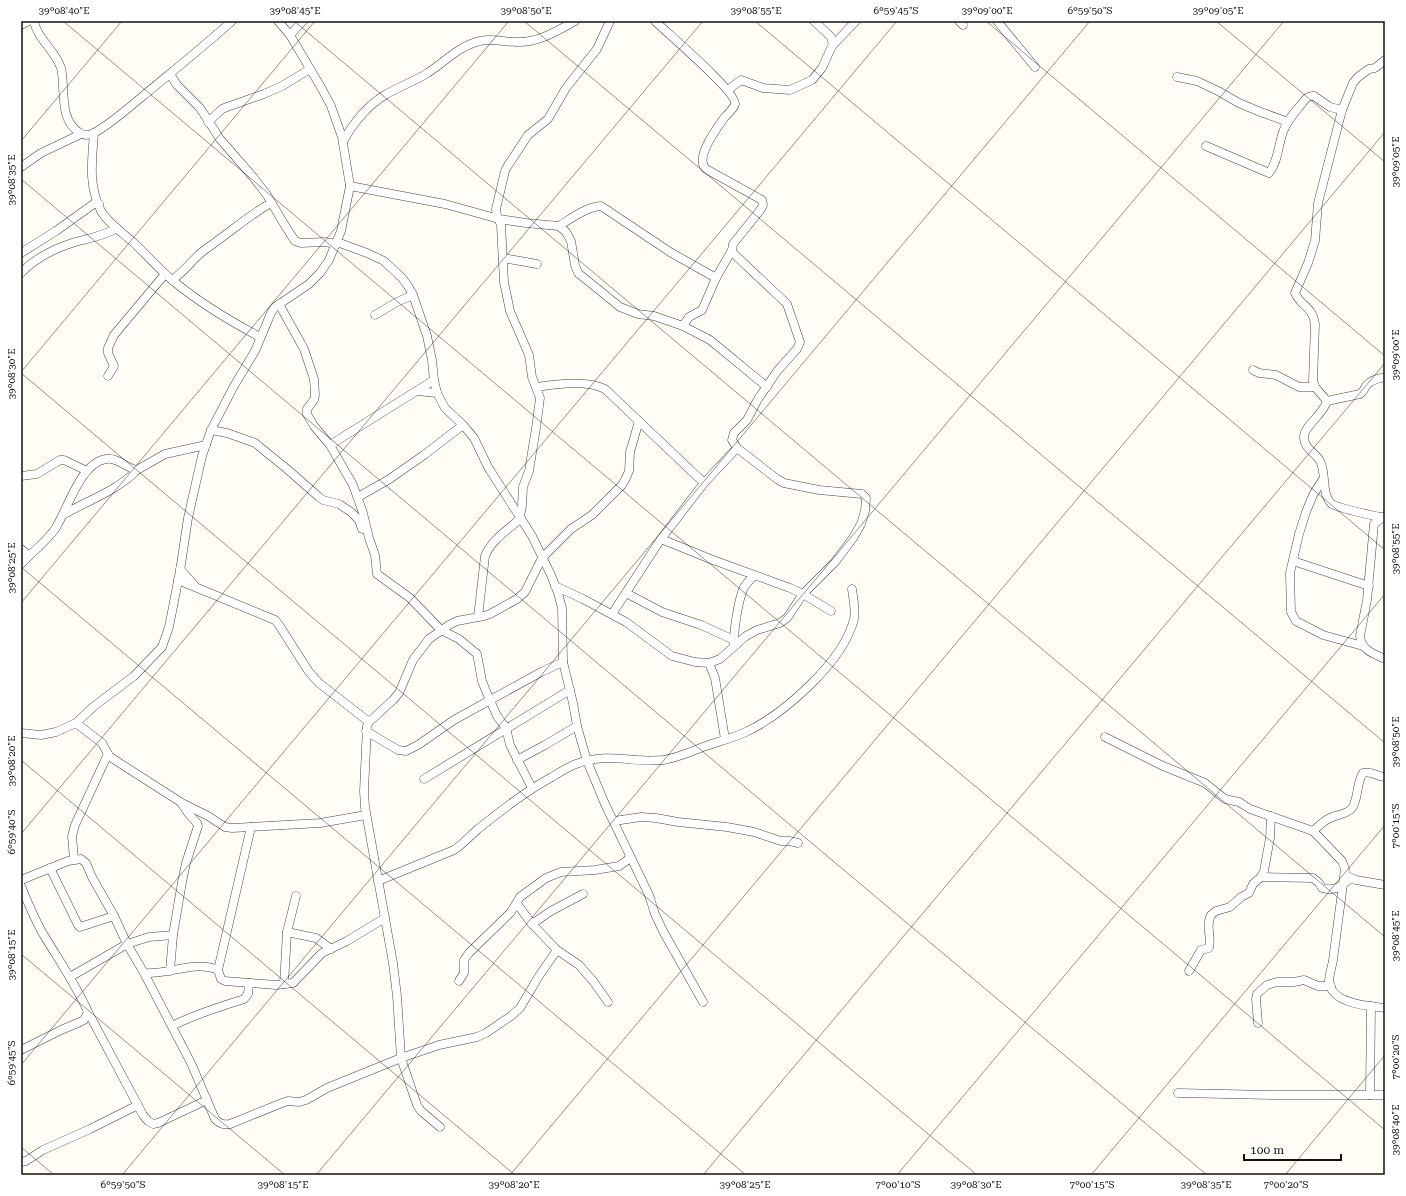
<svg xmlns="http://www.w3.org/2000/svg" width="1406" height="1196" font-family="'Roboto Serif',serif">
	<rect width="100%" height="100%" fill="#fffdf5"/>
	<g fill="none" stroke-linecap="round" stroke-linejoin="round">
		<defs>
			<g id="minor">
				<path d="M34,21C37,39 56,51 61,68C66,89 58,120 80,133C84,136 90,135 94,133C112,123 128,108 143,96C173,71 203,47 232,21"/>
				<path d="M814,21L831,37L833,45"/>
				<path d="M959,21L963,25"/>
				<path d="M997,21L1035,67"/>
				<path d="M21,25L29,21"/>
				<path d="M290,35L303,21"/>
				<path d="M1385,60L1375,68L1369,69L1358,77L1353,83L1342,110L1318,203L1315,241L1308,263L1295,293C1301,307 1312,305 1315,324L1313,381L1315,387L1327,401C1323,415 1305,425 1304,436C1303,448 1315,452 1320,461C1325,470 1323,483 1326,494C1327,497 1329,502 1332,504C1336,507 1379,518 1385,517"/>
				<path d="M170,74L177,85L200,108L220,139L253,177L267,195L284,224L295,241L301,243L324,242L337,244"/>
				<path d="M1177,77L1197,81L1218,91L1239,103L1258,111L1288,122"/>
				<path d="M728,90L741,80L763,88L790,90L812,80L822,68L832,46L856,21"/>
				<path d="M208,122L222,109L227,107L264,94L282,86L310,69"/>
				<path d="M94,133C92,161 88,185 101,211C107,222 124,234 134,243C146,254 158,268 171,279C198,302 228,320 260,337"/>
				<path d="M343,142C352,124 368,105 385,95C398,87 413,82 426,74C444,63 458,46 480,41C492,38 504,42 516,42C538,43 557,31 575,21"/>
				<path d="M1206,146L1269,173C1278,162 1278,146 1283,132C1286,122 1293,114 1300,106C1304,101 1307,95 1314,96L1330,107L1342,110"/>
				<path d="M21,167L41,153L81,134"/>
				<path d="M350,186L445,204L499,219L526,223L559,226L566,232L571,241L575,265L578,273L620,307L638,314L654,316L683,326L710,340L767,387"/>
				<path d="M559,226C572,218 586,207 601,206L670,252L716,278"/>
				<path d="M337,242L367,253L384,261L402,278L408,286L413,295L427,336L432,360L434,380L437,393L445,408L463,425L474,438L488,467L532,536L551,575L558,593L562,608L563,662L573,703L577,726L587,761L605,804L649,895L655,914L663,931L703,1002"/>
				<path d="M21,253L56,231L95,203L99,204"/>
				<path d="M503,258L537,264"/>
				<path d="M21,273C35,258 56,248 75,242C90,238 104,236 117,228"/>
				<path d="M172,280C184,272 191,261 202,252C207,248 212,245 217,241C235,228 251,214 271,203"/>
				<path d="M279,304L304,349L314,379L315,395L314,400L307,409V414L314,426L330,445L353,485L363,513L369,538L375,555L377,574L410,598L441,630L459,639L477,654L482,681L486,691L497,716L506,728L510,745L532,788"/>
				<path d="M375,315L397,302L413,295"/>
				<path d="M683,326L689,317L702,310L716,278L732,250"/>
				<path d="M1253,370L1259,373L1276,375L1299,387H1315"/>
				<path d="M108,376L114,366L108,353V348L114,335L165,274"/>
				<path d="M537,387C555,384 588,380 605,389L704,483"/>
				<path d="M417,391L437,393"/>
				<path d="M1327,401L1360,394C1363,392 1364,390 1366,386C1370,380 1378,379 1385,377"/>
				<path d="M211,430L227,433L255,443L287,469L319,497L323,500L339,504L351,512L359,520L362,529"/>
				<path d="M330,445L434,380"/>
				<path d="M21,476L37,474L60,460H64L87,471"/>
				<path d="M1323,479L1313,495L1306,512L1299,534L1290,573L1291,612L1296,621L1323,635L1363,646"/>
				<path d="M358,497L388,480L424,455L463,425"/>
				<path d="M63,515C88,500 117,491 137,470"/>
				<path d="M520,516L522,506L523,487L529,471L536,428L540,398L532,377L529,355L510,311L504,282L501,225L497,216L496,209L505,171L507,167L528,135L548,119L566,88L597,49L610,21"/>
				<path d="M1382,518L1374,524L1367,600L1360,636C1361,650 1374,654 1385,659"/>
				<path d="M661,539L713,560L790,588L803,594L831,611"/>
				<path d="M21,549L29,556"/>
				<path d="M1293,561L1369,586"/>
				<path d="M21,564C32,552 45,543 55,529C68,509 80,463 106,459C117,457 126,468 137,470L165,454L206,445"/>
				<path d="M180,569L195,586"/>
				<path d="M178,580L275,620L279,625L309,672L319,683L369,722"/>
				<path d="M555,586L583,599L626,622L672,656L695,662L709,663L720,659L746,636L757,630L780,623L787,618L803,594L835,562L853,538L861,524L865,511L866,498L862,494L819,490L784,483L777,479L737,448L732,440L734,433L747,420L758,399L778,370L797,349L800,342L787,304L732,252L733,244L761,209L763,205L762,200L706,169C694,158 717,128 724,118C727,114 734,109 735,104C737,92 667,33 655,21"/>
				<path d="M626,593L662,612L701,625L734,640"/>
				<path d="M612,614L661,539L704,483L737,448"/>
				<path d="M478,617L485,556C491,540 509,529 521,518"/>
				<path d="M734,643C734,628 738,601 744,587C747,583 751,579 754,575"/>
				<path d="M709,663L715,678L725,739"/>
				<path d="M76,723L102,743L109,756L118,762L182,803L208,816L225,827L232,828L320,823L366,815"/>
				<path d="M366,731L398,750L406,751L418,745L454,720L543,671L563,662"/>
				<path d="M21,733L41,735L56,732L76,723L93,707L134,676L162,647L169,627L180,571L188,518L202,456L211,430L234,386L255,351L271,313L275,307L309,284L320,273L329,260L341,231L350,186L342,137L331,106L322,89L290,35L278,21"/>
				<path d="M1105,737L1163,766L1205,783L1225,799L1239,802L1250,809L1313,831L1342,861L1345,869L1333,960C1332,967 1329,975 1329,982C1332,1004 1368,1006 1385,1008"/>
				<path d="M517,760L545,745L577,726"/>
				<path d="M424,779L570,690"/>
				<path d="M614,821L641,817L656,818L678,822L727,827L754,832L781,841H789L798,843"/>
				<path d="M1313,831C1318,827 1323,821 1330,818C1337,814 1347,815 1352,808C1359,798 1356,783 1363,773C1372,770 1377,777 1385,777"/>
				<path d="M74,859L72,836L75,825L108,754"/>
				<path d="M50,868L78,925L80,927L114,916"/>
				<path d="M1347,876L1356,880L1385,885"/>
				<path d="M1261,877L1313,878L1319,883L1322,888C1334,892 1342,886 1351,878"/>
				<path d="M21,880L68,861L81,859L86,863L92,877L114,916L127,944L144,973L191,1063L215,1119C220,1124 223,1125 230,1124L282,1103L288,1101L299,1102L306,1100L327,1088L401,1058L439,1045L477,1037L486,1033L511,1016L520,1008L539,976L557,950"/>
				<path d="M378,881L454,850C463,844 470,836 478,829C502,810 526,791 552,777C560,772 568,767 576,764C608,752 633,763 663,760C677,758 690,752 703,747C717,742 733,738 746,732C784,714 844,661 854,619C856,610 853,598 852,589"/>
				<path d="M21,886C28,903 35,921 45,937C60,962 76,985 88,1012L143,1115L148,1121L153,1124L158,1123L207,1100"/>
				<path d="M517,904L532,924L557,950L579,965L593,981L608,1002"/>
				<path d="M532,924L551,911L583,894"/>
				<path d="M287,932L316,938L331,949"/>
				<path d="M218,970L251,827"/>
				<path d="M170,971L173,935L182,882L186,863L198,826L197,823L188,813L182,804"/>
				<path d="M1189,971L1201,950L1209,948C1212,936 1205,926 1211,915L1216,911L1230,907L1241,897L1249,893L1253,884L1261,877L1264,871L1270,838L1271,816"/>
				<path d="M144,973C167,975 197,960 218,970L221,979L225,981L276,985L293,983L322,953L347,941L385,918"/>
				<path d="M70,977L127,944L149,937L173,935"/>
				<path d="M459,981L464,973V960L469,953L511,912L520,897L546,878L561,872L595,870L619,866L625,862L630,857"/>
				<path d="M284,984L287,932L296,896"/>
				<path d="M1258,1023L1256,999L1257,994L1267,985L1277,982H1294L1304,980L1318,986H1331"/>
				<path d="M172,1026C195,1014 219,1007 244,999L248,994L249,983"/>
				<path d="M21,1050L61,1030L80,1022L84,1020L88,1012"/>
				<path d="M1178,1093L1272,1095H1385"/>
				<path d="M1370,1095L1371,1006"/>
				<path d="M440,1127L421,1111L417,1105L401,1058L397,996L393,963L365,807L364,791L367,726L369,722L393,700L399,693L413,660L429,639L449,625L457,621L484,616L490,614L517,599L525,592L542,558L571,529L592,515L622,485L626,478L629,471L630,452L639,421"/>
				<path d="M21,1162L26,1161L43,1150L90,1129L138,1105"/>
			</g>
		</defs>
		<!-- minor casing -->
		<use href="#minor" stroke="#444" stroke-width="9"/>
		<!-- minor -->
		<use href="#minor" stroke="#fff" stroke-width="8"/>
	</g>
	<!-- ticks -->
	<path fill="none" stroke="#111" stroke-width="1" stroke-opacity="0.45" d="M63,21L1385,1130M294,21L1385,937M524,21L1385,743M755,21L1385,550M986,21L1385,356M1216,21L1385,162M21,141L122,21M21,179L1207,1175M21,372L315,21M21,373L977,1175M21,567L746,1175M21,603L509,21M21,760L515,1175M21,834L703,21M21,954L285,1175M21,1065L897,21M21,1147L54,1175M122,1175L1090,21M316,1175L1284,21M510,1175L1385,132M703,1175L1385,363M897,1175L1385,594M1091,1175L1385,825M1285,1175L1385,1055"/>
	<!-- border -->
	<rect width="1406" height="1196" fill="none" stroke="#ffffff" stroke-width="44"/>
	<!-- scale -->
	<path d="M1244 1154v6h97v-6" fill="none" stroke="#111111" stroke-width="2"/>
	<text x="1250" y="1154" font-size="12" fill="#111111" stroke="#ffffff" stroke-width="3" paint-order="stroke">100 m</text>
	<rect x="22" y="22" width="1362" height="1152" fill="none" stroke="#111" stroke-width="1.5"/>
	<g font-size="10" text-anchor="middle" fill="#111">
		<text x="64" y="14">39°08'40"E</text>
		<text x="295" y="14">39°08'45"E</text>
		<text x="526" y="14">39°08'50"E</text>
		<text x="756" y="14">39°08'55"E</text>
		<text x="896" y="14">6°59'45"S</text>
		<text x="987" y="14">39°09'00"E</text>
		<text x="1090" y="14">6°59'50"S</text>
		<text x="1218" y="14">39°09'05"E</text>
		<text transform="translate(1395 162) rotate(-90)" y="4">39°09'05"E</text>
		<text transform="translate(11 180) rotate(-90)" y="4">39°08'35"E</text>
		<text transform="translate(1395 355) rotate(-90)" y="4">39°09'00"E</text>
		<text transform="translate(11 374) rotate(-90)" y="4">39°08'30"E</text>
		<text transform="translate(1395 549) rotate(-90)" y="4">39°08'55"E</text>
		<text transform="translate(11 568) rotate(-90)" y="4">39°08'25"E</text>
		<text transform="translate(1395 742) rotate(-90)" y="4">39°08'50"E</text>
		<text transform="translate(11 761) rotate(-90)" y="4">39°08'20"E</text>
		<text transform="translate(1395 826) rotate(-90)" y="4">7°00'15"S</text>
		<text transform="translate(11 832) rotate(-90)" y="4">6°59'40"S</text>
		<text transform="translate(1395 936) rotate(-90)" y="4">39°08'45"E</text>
		<text transform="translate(11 955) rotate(-90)" y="4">39°08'15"E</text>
		<text transform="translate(1395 1057) rotate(-90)" y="4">7°00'20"S</text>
		<text transform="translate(11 1063) rotate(-90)" y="4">6°59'45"S</text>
		<text transform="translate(1395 1130) rotate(-90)" y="4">39°08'40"E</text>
		<text x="123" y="1188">6°59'50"S</text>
		<text x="283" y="1188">39°08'15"E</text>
		<text x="514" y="1188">39°08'20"E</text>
		<text x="745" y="1188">39°08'25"E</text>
		<text x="898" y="1188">7°00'10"S</text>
		<text x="976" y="1188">39°08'30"E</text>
		<text x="1092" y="1188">7°00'15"S</text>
		<text x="1206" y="1188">39°08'35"E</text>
		<text x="1286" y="1188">7°00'20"S</text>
	</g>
</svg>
